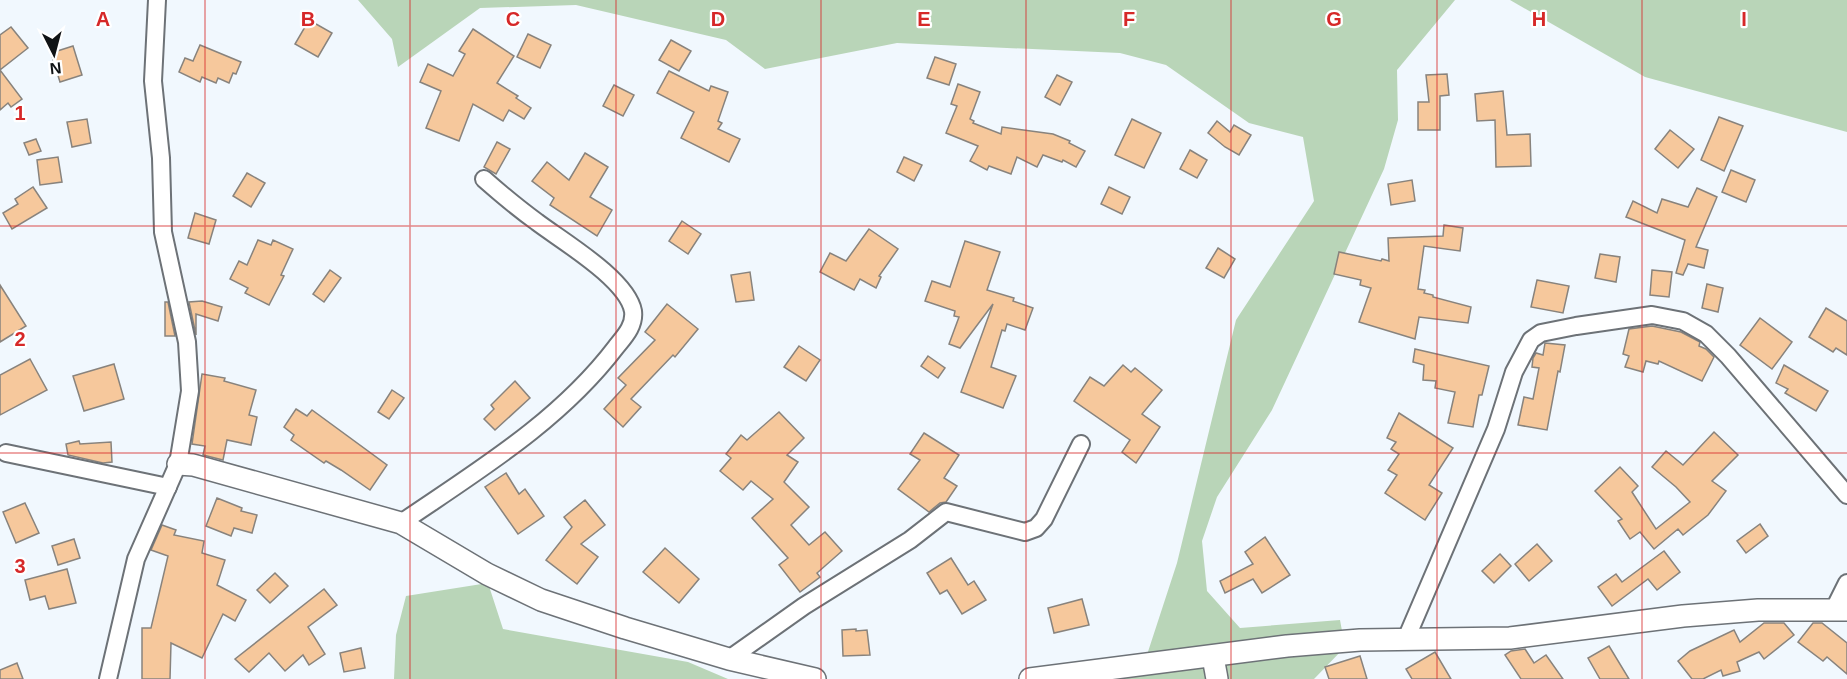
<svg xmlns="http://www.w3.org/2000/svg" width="1847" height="679" font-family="Helvetica,sans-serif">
	<rect width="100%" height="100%" fill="#f1f8fe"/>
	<!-- green -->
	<g fill="#b9d5b8">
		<path d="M358,0H1455L1397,70L1398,120L1384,169L1272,410L1217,497L1202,541L1207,591L1240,628L1340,620L1345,647L1314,679H1118L1143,667L1177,563L1236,320L1314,201L1303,137L1249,123L1166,65L1120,53L897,43L765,69L726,40L576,5L480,8L398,67L392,39Z"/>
		<path d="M1510,0H1847V132L1645,77Z"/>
		<path d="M488,583L503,629L688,662L728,679H394L396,635L406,596Z"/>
	</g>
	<!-- building -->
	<g fill="#f6c89c" stroke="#88837d" stroke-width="1.5">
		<path d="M309,20L332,33L318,57L295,44Z"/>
		<path d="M11,27L28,48L0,70L22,99L11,107L8,103L0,110V35Z"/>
		<path d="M473,29L514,56L497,83L518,96L516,98L531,108L524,119L509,110L503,121L473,104L459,141L426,128L441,91L420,82L428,64L453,76L465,54L459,51Z"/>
		<path d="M528,34L551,45L540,68L517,57Z"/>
		<path d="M671,40L691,51L679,71L659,60Z"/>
		<path d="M200,45L241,62L236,74L233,73L229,83L218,78L216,83L202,77L200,82L179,72L185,58L193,61Z"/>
		<path d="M73,46L82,75L60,82L51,53Z"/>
		<path d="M935,57L956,64L949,85L927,78Z"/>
		<path d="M669,71L709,91L711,86L728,92L718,121L722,123L718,129L740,139L729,162L681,138L694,112L657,93Z"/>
		<path d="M1447,74L1449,95L1440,96V130H1418V102H1429L1426,75Z"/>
		<path d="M1057,75L1072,82L1060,105L1045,97Z"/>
		<path d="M958,84L980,92L970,119L974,121L973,123L1001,134L1002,127L1053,134L1070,141L1069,143L1085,151L1076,167L1063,160L1062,162L1043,155L1037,167L1017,157L1011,174L989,166L987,170L970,161L978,146L946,133L957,106L951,104Z"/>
		<path d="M614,85L634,95L623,116L603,106Z"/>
		<path d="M1503,91L1507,135L1530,134L1531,166L1496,167L1495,120L1477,121L1475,94Z"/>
		<path d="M1719,117L1743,126L1724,171L1701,160Z"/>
		<path d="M87,119L91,143L72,147L67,122Z"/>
		<path d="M1132,119L1161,133L1144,168L1115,155Z"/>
		<path d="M1217,121L1230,132L1234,125L1251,135L1239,155L1225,147L1208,133Z"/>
		<path d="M1670,130L1694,149L1678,168L1655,149Z"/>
		<path d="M36,139L41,151L29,155L24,143Z"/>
		<path d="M497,142L510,149L496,174L484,167Z"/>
		<path d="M1190,150L1207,160L1197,178L1180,169Z"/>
		<path d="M585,153L608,167L590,197L612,210L597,236L550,205L554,198L532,181L547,162L569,180Z"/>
		<path d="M58,157L62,182L40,185L37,160Z"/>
		<path d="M904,157L922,165L914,181L897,172Z"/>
		<path d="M1731,170L1755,180L1746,202L1722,192Z"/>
		<path d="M247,173L265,183L251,207L233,196Z"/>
		<path d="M1412,180L1415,201L1391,205L1388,184Z"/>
		<path d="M33,187L47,208L12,229L3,213L18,204L15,199Z"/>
		<path d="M1109,187L1130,197L1122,214L1101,204Z"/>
		<path d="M1697,188L1717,197L1696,247L1708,250L1704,268L1688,264L1683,275L1676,273L1685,240L1626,217L1633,201L1657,213L1662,199L1688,207Z"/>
		<path d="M195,213L216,220L209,244L188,238Z"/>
		<path d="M682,221L701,234L688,254L669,241Z"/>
		<path d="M1444,225L1463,228L1460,251L1424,246L1418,289L1425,290L1424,293L1433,295V297L1471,307L1468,323L1419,317L1415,339L1359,322L1371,288L1360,285L1361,280L1334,274L1339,252L1381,261L1382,259L1389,261L1388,238L1443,236Z"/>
		<path d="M869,229L898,249L879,276L881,277L876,288L860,279L854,290L820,272L830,253L846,261Z"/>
		<path d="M258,240L271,245L273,240L293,249L281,275L284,276L269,305L245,293L248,288L230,279L239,261L247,265Z"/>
		<path d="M965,241L1000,252L987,290L1014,298L1013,301L1033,308L1025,330L1007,324L1005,331L1002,330L991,367L1016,376L1003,408L961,392L993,304L960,348L949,344L959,317L954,316L955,311L925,301L932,281L950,287Z"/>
		<path d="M1218,248L1235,259L1224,278L1206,268Z"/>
		<path d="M1600,254L1620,257L1616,282L1595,278Z"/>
		<path d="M330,270L341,278L324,302L313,294Z"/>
		<path d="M1652,270L1672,272L1669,297L1650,295Z"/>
		<path d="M750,272L754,300L736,302L731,275Z"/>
		<path d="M1537,280L1569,286L1563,313L1531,307Z"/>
		<path d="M1707,284L1723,288L1718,312L1702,308Z"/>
		<path d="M0,285L26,326L0,342Z"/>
		<path d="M202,301L222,307L218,321L196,314V335L189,302Z"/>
		<path d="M165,302H168L175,336H165Z"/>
		<path d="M667,304L698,329L675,357L673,355L631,399L641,407L623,427L604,409L626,385L618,378L655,340L645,332Z"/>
		<path d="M1826,308L1847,321V355L1836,348L1833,352L1809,337Z"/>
		<path d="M1760,318L1792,342L1772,369L1740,345Z"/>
		<path d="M1652,326L1681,332L1700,342L1699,346L1706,349L1714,357L1702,381L1659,361L1658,364L1646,361L1643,372L1625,367L1629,356L1623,354L1629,329Z"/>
		<path d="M1545,343L1565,345L1560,372L1558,371L1547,430L1518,425L1524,397L1533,399L1539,368L1532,367L1533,358L1536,353L1543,355Z"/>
		<path d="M799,346L820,360L806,381L784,367Z"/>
		<path d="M1415,349L1489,366L1482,395H1479L1473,427L1448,423L1455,392L1435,388L1436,381L1423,380L1424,365L1413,362Z"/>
		<path d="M928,356L945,368L938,378L921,366Z"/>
		<path d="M30,359L47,390L0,415V375Z"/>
		<path d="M114,364L124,399L84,411L73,376Z"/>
		<path d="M1123,365L1131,372L1135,368L1162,390L1142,414L1160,427L1136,463L1122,452L1130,440L1074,401L1090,377L1104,386Z"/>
		<path d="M1784,365L1828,391L1816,411L1785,393L1788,389L1776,383Z"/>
		<path d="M202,374L225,378L224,381L256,390L249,415L257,417L251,445L227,440L223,460L203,455L205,446L192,444Z"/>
		<path d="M515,381L530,398L495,430L484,419L494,409L491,405Z"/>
		<path d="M392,390L404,398L389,419L378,412Z"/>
		<path d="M296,409L307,416L312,410L387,465L370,490L341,470L326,461L324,463L291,440L294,435L284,427Z"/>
		<path d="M779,412L804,438L787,455L798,462L784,482L809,507L791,525L809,545L825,532L842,551L817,573L820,577L800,592L779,565L788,558L752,518L773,499L751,481L743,490L720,471L731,458L726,454L741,435L747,440Z"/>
		<path d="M1399,413L1453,448L1429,485L1442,493L1425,520L1385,493L1397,475L1388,470L1399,454L1391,449L1396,442L1387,438Z"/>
		<path d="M1714,432L1738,455L1712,481L1726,491L1708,515L1683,535L1678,529L1654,549L1640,532L1630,539L1618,521L1622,519L1595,491L1620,467L1638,486L1632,492L1656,529L1690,502L1676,487L1652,467L1666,451L1683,465Z"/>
		<path d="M924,433L959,455L944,478L957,486L946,502L940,503L929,512L898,489L920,460L910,454Z"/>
		<path d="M79,441L80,444L111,442L112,462L103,463L68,455L66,444Z"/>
		<path d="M506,473L519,494L525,489L544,516L518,534L485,487Z"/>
		<path d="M217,498L242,508L241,511L257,515L252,533L234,528L231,536L206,526Z"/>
		<path d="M585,500L605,525L581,544L598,557L577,584L546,560L572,527L564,517Z"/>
		<path d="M25,503L39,533L16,543L3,512Z"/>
		<path d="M1760,524L1768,536L1746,553L1737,541Z"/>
		<path d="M162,525L176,530L174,535L204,541L202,553L225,560L217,585L246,600L235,621L223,614L202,658L171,643L170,679H142V628H151L168,556L151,550Z"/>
		<path d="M1265,537L1290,575L1262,593L1253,579L1225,593L1220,581L1253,564L1245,552Z"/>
		<path d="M74,539L80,558L58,565L52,546Z"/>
		<path d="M1537,544L1552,561L1529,581L1515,564Z"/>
		<path d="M665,548L699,579L679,603L643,572Z"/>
		<path d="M1664,551L1680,572L1657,590L1648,579L1612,606L1598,587L1616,574L1622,582Z"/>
		<path d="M1500,554L1511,566L1494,583L1482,571Z"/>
		<path d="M951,558L968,585L974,581L986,600L962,614L947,590L940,594L927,573Z"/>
		<path d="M67,569L76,603L49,609L45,596L30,600L25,580Z"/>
		<path d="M275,573L288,586L270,603L257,590Z"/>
		<path d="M324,589L337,605L308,627L325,654L309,665L303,655L285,671L269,653L249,672L235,659Z"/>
		<path d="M1082,599L1089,625L1054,633L1048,608Z"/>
		<path d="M1764,623H1784L1794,635L1764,659L1759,652L1737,662L1740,671L1723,676L1721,670L1703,679H1692L1678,661L1690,651L1734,630L1740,642Z"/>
		<path d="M1813,623H1822L1847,643V674L1827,657L1823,661L1798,642Z"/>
		<path d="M856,629V631L867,630L870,655L843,656L842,630Z"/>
		<path d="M1609,646L1629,679H1600L1588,658Z"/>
		<path d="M361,648L365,668L344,672L340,653Z"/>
		<path d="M1525,649L1534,663L1546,655L1563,679H1521L1505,655L1511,651Z"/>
		<path d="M1435,652L1451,679H1412L1406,669Z"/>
		<path d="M1360,656L1367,679H1329L1325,667Z"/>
		<path d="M17,663L23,679H0V670Z"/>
	</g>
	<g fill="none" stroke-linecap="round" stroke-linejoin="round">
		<defs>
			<g id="minor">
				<path d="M6,453L168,487"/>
				<path d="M401,523C477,471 559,422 616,347C624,337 635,326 633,311C627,279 562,241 537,222C519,209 501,194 484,179"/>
				<path d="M1834,609L1847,583"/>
				<path d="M1406,639L1496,429L1514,372L1531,340L1541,333L1576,326L1652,315L1683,321L1706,334L1728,356L1847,495"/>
				<path d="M729,659L804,606L910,540L946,512L1025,532L1036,528L1044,519L1081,444"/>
				<path d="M108,679L136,559L178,464L190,391L187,342L163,232L161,158L153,81L157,0"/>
			</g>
			<g id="tertiary">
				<path d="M178,464L193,465L401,523L487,574L541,600L625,628L729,659L815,679"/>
				<path d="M1213,657L1217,679"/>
				<path d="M1030,679L1287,646L1360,640L1510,638L1683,616L1758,610H1847"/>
			</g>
		</defs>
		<!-- minor casing -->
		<use href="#minor" stroke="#6d7277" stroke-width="20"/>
		<!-- tertiary casing -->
		<use href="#tertiary" stroke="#6d7277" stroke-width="24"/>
		<!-- minor -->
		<use href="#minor" stroke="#fff" stroke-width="16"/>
		<!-- tertiary -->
		<use href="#tertiary" stroke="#fff" stroke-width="21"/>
	</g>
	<!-- grid -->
	<path fill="none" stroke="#d62828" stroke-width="1.5" stroke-opacity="0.55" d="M205,0V679M410,0V679M616,0V679M821,0V679M1026,0V679M1231,0V679M1437,0V679M1642,0V679M0,226H1847M0,453H1847"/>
	<g font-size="20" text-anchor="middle" font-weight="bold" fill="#d62828" stroke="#fff" stroke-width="4.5" stroke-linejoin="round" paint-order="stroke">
		<text x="103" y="26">A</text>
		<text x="308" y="26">B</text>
		<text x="513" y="26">C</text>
		<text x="718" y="26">D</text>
		<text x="924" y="26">E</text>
		<text x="1129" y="26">F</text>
		<text x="1334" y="26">G</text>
		<text x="1539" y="26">H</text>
		<text x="1744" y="26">I</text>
		<text x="20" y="120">1</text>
		<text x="20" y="346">2</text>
		<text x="20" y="573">3</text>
	</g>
	<!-- north arrow -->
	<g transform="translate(54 54) rotate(174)" stroke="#ffffff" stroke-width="4.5" paint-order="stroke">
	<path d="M0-4.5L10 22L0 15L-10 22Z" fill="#101315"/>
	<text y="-9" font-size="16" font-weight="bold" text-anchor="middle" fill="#101315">N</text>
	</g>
</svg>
